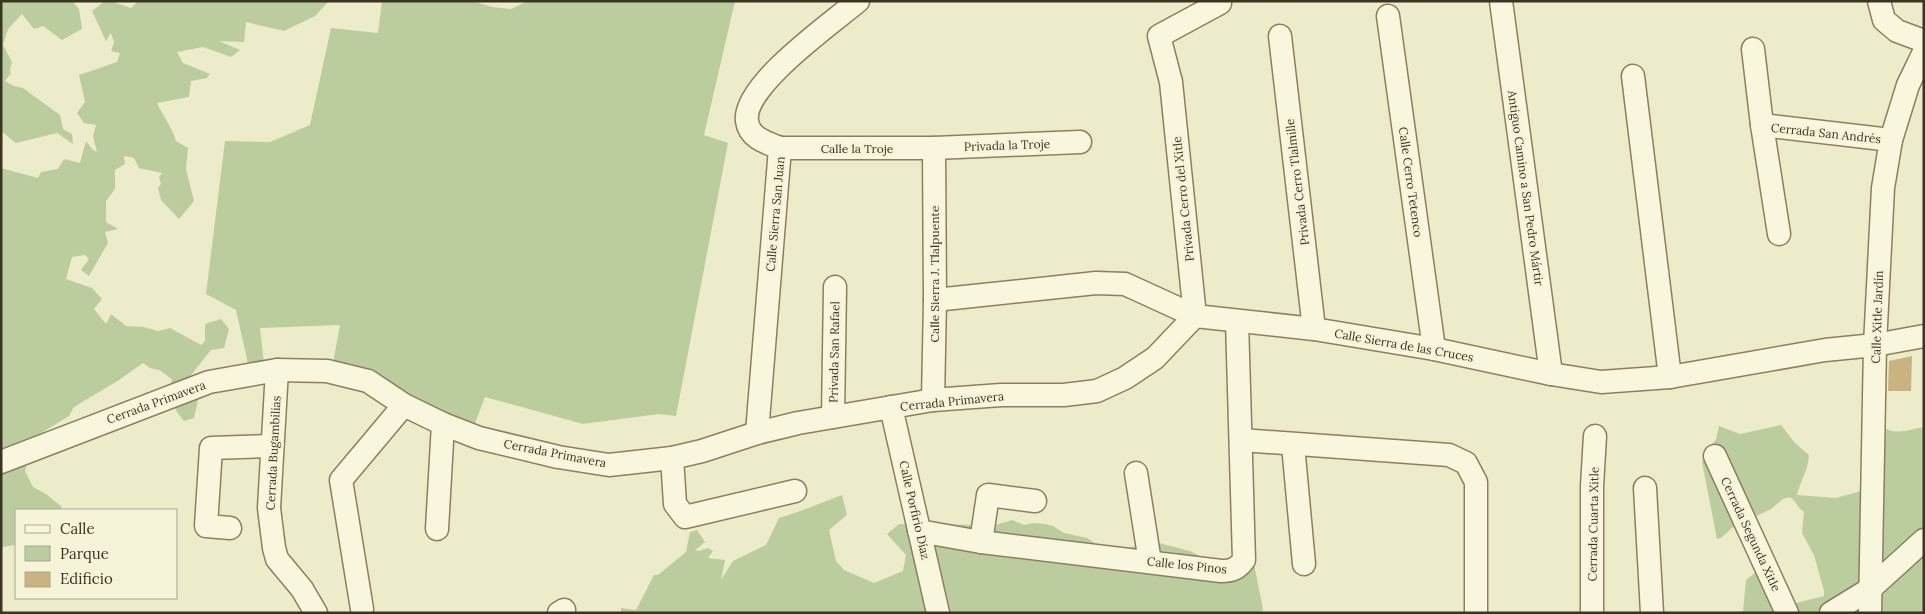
<svg xmlns="http://www.w3.org/2000/svg" width="1925" height="614" font-family="Lora,serif">
	<rect width="100%" height="100%" fill="#edecca"/>
	<!-- green -->
	<g fill="#bbcc9e">
		<path d="M1,1H72L79,9L82,29L62,40L43,26L34,29L22,14L8,29L3,45L12,62L10,70L11,73L5,81L14,86L23,88L60,115L63,129L72,134L73,144L57,133L16,143L1,131Z"/>
		<path d="M105,1H110L131,8L138,1H329L315,16L284,31L246,22L244,42L219,41L240,50L231,57L203,47L177,52L183,63L210,74L207,78L191,81L189,97L157,103C162,114 174,131 176,141L188,148L186,169L194,201L179,219L161,200L158,188L161,184L159,177L162,173L139,168L134,158L124,156L125,164L115,170V189L106,201V222L118,229L105,232L108,243L89,276L81,270L89,259L85,255L72,257L66,279L92,288L102,299L94,309L106,324L111,314L126,326L144,327L158,331L170,328L201,345L205,341V324L221,319L229,329L224,348L211,350L191,375L198,400L194,418L184,421C173,408 167,397 172,379L159,370L150,368L143,363L119,380L74,407L69,416L43,432L29,455L25,471L33,487L46,494L62,507L59,510H16V545L1,547V168L38,178L41,172L58,169L64,159L80,163L86,141L93,150L97,152L93,136L96,125L84,123L77,113L85,102L79,75L117,62L120,53L111,51L114,42L111,33L106,41L92,11Z"/>
		<path d="M382,1H471L493,7L511,9L528,1H735L704,135L728,143L676,416L659,414L583,424L485,397L474,426L333,363L340,325L260,328L264,364L249,368L236,310L206,294L225,141L270,142L310,125L331,28L378,33Z"/>
		<path d="M1877,424C1895,436 1903,431 1924,427V613H1735L1743,611L1746,580L1755,573L1769,570L1784,606L1824,596V591L1814,555L1802,533L1804,512C1798,508 1796,501 1790,497L1783,499L1771,509L1732,528L1721,538L1717,539L1702,462L1716,439L1719,426L1740,434L1781,425L1795,443L1809,455C1808,471 1801,479 1797,495L1836,498L1868,489L1881,478L1885,460Z"/>
		<path d="M842,495L847,515L829,530L836,561L844,570L874,583L903,571L906,555L887,534L899,524L996,525L1012,520L1024,525L1034,523L1045,524L1053,526L1064,533L1087,538L1101,547L1123,549L1155,542L1190,551L1223,568L1254,564L1263,609L1261,613H621V608L636,610L654,575H658L686,552L690,532L697,530L705,542L695,550L699,551L708,548L713,551L708,558L725,560L721,580L733,561L766,545L779,518C800,512 821,503 842,495Z"/>
	</g>
	<!-- building -->
	<path fill="#cab281" d="M1912,356L1911,391H1888L1889,361Z"/>
	<g fill="none" stroke-linecap="round" stroke-linejoin="round">
		<defs>
			<g id="minor">
				<path d="M1501,1L1551,374"/>
				<path d="M1879,1L1884,20L1897,31L1924,41"/>
				<path d="M1388,16L1434,349"/>
				<path d="M1280,36L1314,329"/>
				<path d="M1753,49L1762,125L1779,234"/>
				<path d="M1633,76L1670,377"/>
				<path d="M1762,125L1891,140"/>
				<path d="M780,148H934L1080,142"/>
				<path d="M935,300L1096,283L1125,284L1195,316L1314,329L1434,349L1551,374L1601,382L1670,377L1825,350L1875,345L1924,336"/>
				<path d="M277,370L269,508L274,548L277,559L302,589L316,613"/>
				<path d="M933,400L935,300L934,148"/>
				<path d="M891,407L938,613"/>
				<path d="M833,417L835,287"/>
				<path d="M757,433L780,148C767,143 749,138 747,121C742,86 832,23 858,1"/>
				<path d="M1241,440L1449,455L1466,463L1476,482V613"/>
				<path d="M1293,445L1304,564"/>
				<path d="M1715,456L1787,613"/>
				<path d="M672,458L675,504L685,517L795,491"/>
				<path d="M1,462L209,382L277,370L327,371L368,381L404,405L443,424L479,438L558,457L609,465L672,458L702,451L757,433L798,423L933,400L1001,395H1064L1097,391L1125,378L1155,358L1195,316L1171,82L1159,36L1220,3"/>
				<path d="M1136,473L1150,562"/>
				<path d="M1645,488L1652,613"/>
				<path d="M230,528L206,526L211,448L272,446"/>
				<path d="M437,529L443,424"/>
				<path d="M919,531L981,542L1221,571C1232,571 1237,569 1244,560L1237,321"/>
				<path d="M981,542L988,495L1035,501"/>
				<path d="M362,609L341,480L404,405"/>
				<path d="M559,613L564,610"/>
				<path d="M1592,613V486L1595,436"/>
				<path d="M1831,613L1870,589L1924,540"/>
				<path d="M1870,613L1875,345L1883,188L1891,140L1908,85L1924,52"/>
			</g>
		</defs>
		<!-- minor casing -->
		<use href="#minor" stroke="#8a805f" stroke-width="25"/>
		<!-- minor -->
		<use href="#minor" stroke="#f8f7dd" stroke-width="22"/>
	</g>
	<g text-anchor="middle" dominant-baseline="central" stroke-width="5" stroke-linejoin="round" paint-order="stroke">
		<!-- street labels -->
		<g font-size="12" fill="#3b3422" stroke="#f5f4d9">
			<text transform="translate(1826 133) rotate(6)">Cerrada San Andrés</text>
			<text transform="translate(1007 145) rotate(-2)">Privada la Troje</text>
			<text x="857" y="148">Calle la Troje</text>
			<text transform="translate(1297 182) rotate(-97)">Privada Cerro Tlalmille</text>
			<text transform="translate(1411 182) rotate(82)">Calle Cerro Tetenco</text>
			<text transform="translate(1526 188) rotate(82)">Antiguo Camino a San Pedro Mártir</text>
			<text transform="translate(1183 199) rotate(-96)">Privada Cerro del Xitle</text>
			<text transform="translate(775 214) rotate(-85)">Calle Sierra San Juan</text>
			<text transform="translate(934 274) rotate(-90)">Calle Sierra J. Tlalpuente</text>
			<text transform="translate(1877 317) rotate(-88)">Calle Xitle Jardín</text>
			<text transform="translate(1404 345) rotate(10)">Calle Sierra de las Cruces</text>
			<text transform="translate(834 352) rotate(-89)">Privada San Rafael</text>
			<text transform="translate(952 401) rotate(-6)">Cerrada Primavera</text>
			<text transform="translate(156 402) rotate(-20)">Cerrada Primavera</text>
			<text transform="translate(273 453) rotate(-87)">Cerrada Bugambilias</text>
			<text transform="translate(555 453) rotate(11)">Cerrada Primavera</text>
			<text transform="translate(915 510) rotate(77)">Calle Porfirio Díaz</text>
			<text transform="translate(1593 524) rotate(-89)">Cerrada Cuarta Xitle</text>
			<text transform="translate(1751 534) rotate(65)">Cerrada Segunda Xitle</text>
			<text transform="translate(1187 565) rotate(6)">Calle los Pinos</text>
		</g>
	</g>
	<!-- border -->
	<rect width="1925" height="614" fill="none" stroke="#3b3422" stroke-width="5"/>
	<!-- legend -->
	<rect x="15" y="509" width="162" height="90" fill="#f5f4d9" stroke="#aba790"/>
	<rect x="25" y="525" width="25" height="8" fill="#f8f7dd" stroke="#aba790"/>
	<text x="60" y="534" font-size="15" fill="#3b3422">Calle</text>
	<rect x="25" y="546" width="25" height="15" fill="#bbcc9e" stroke="#aba790"/>
	<text x="60" y="559" font-size="15" fill="#3b3422">Parque</text>
	<rect x="25" y="572" width="25" height="15" fill="#cab281" stroke="#aba790"/>
	<text x="60" y="584" font-size="15" fill="#3b3422">Edificio</text>
</svg>
